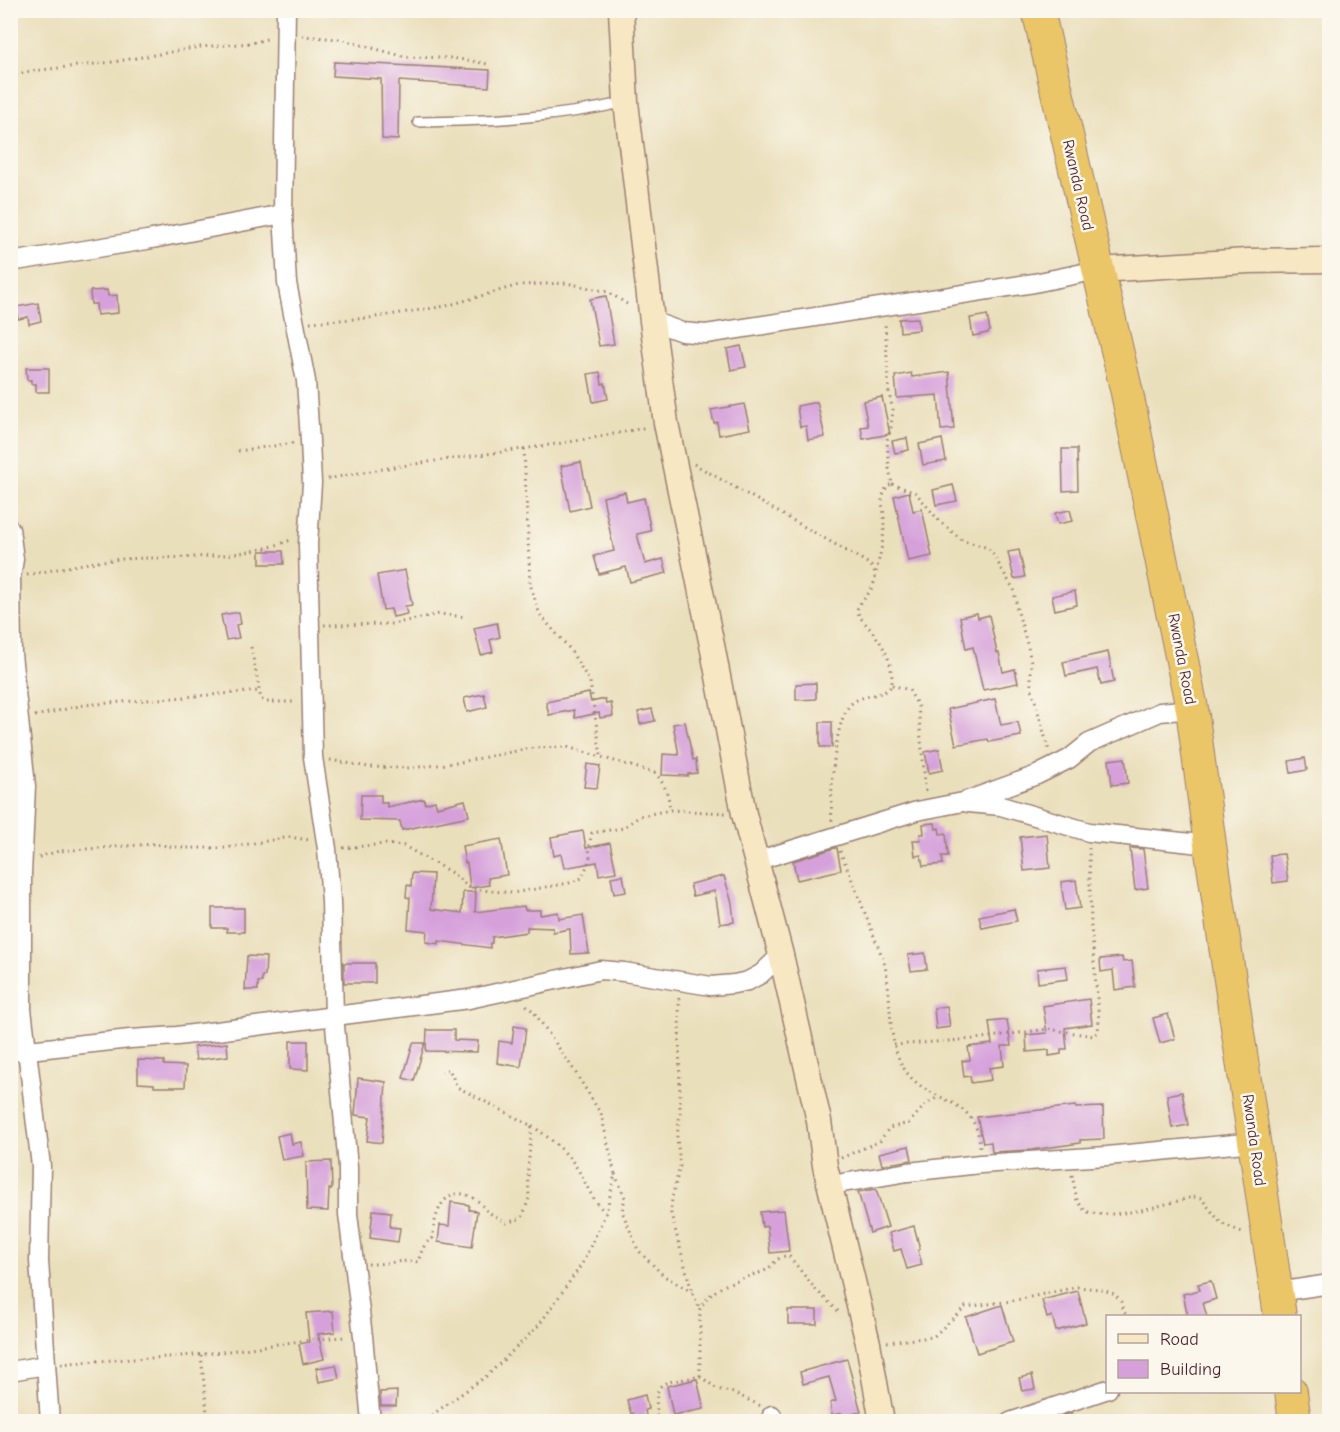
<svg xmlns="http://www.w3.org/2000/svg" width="1340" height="1432" font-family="'Comic Neue',sans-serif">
	<rect width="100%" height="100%" fill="#fbf7ec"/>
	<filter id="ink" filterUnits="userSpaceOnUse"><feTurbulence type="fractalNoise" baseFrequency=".0167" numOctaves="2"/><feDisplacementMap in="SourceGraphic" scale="12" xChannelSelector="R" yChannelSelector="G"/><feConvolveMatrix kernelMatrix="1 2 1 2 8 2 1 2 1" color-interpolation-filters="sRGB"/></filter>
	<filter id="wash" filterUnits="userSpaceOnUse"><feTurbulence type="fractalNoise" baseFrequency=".008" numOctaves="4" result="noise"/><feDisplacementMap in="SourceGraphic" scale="24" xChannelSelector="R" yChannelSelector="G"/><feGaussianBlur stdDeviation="1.35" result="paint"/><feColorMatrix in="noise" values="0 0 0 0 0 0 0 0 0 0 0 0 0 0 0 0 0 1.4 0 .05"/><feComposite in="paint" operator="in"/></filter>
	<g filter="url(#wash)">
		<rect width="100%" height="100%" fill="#eadfbb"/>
		<g id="blocks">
			<!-- building -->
			<g fill="#d6a1db">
				<path d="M334,62L490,70L489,87L399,81L398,140L382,139L381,79L333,76Z"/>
				<path d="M107,290L108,296L117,295L118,313L97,315L96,304H91L90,291Z"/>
				<path d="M606,296L614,344L599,346L590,299Z"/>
				<path d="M38,303L41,321L29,324L28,317L18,319L16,307Z"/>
				<path d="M987,315L990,331L987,333L973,336L970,318Z"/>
				<path d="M918,318L919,330L900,332L899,319Z"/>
				<path d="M741,346L746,367L731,370L727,349Z"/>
				<path d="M26,368H49V392H36V384H31V380H27Z"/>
				<path d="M600,372L602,384L605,383L608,399L593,402L588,374Z"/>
				<path d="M949,372L954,429L941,430L938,395L897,398L895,376L911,373L912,377Z"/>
				<path d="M882,397L890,434L863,439L861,427L868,426L863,401Z"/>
				<path d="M817,402L825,437L808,440L806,426L800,427L797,406Z"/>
				<path d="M744,404L750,429L719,435L717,422L714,423L711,410Z"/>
				<path d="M907,438L909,450L895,453L892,441Z"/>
				<path d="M942,439L946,461L923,465L919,444Z"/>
				<path d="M1062,449H1077L1078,490L1063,491Z"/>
				<path d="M581,462L590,506L570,511L561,466Z"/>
				<path d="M953,485L957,501L936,505L933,490Z"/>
				<path d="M625,492L627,502L644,498L651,531L637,534L645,564L663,559L667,573L630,582L626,567L599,574L594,556L614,551L603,497Z"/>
				<path d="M909,492L913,511L922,509L932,556L908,561L894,496Z"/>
				<path d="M1070,510L1073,521L1058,524L1055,513Z"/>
				<path d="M1019,550L1025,577L1014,579L1008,552Z"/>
				<path d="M260,551H283L284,564H260Z"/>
				<path d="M405,570L412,605L405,606L407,614L393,617L391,609L383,610L377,575Z"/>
				<path d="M1075,591L1077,605L1055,610L1052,596Z"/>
				<path d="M239,612L241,624L236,625L239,638L226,640L221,615Z"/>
				<path d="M977,613L978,618L989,615L997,653H999L1003,672L1015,669L1018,683L983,690L973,647L966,649L960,617Z"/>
				<path d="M497,623L500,637L490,640L493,652L481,655L474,628Z"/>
				<path d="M1108,652L1114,682L1101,685L1097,669L1066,676L1063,662Z"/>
				<path d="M816,683V699L796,700V684Z"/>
				<path d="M589,693L591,702L605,699L606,704L611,703L613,716L600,718L599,713L575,718L574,710L549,715L546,702Z"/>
				<path d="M484,694L487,707L467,712L464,698Z"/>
				<path d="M995,699L1001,725L1018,722L1021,736L989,742L988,739L956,745L948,709Z"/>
				<path d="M652,709L655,721L640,724L638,712Z"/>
				<path d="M685,722L693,760L696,759L697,773L688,774V776L662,775L663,754L679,755L673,724Z"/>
				<rect x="820" y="722" width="12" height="25"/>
				<path d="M939,749L943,770L929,773L925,752Z"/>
				<path d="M1125,758L1128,783L1112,785L1109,760Z"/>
				<path d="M1305,758L1307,770L1291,773L1289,761Z"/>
				<path d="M587,764L600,766L597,788L584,787Z"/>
				<path d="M361,795H381V803H387V807L424,799L425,804L435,801L437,807L465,800L469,816L402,830L400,821L360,820Z"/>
				<path d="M935,823L936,829L939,828L940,834L946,833L948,856H942L943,864L923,866L921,855L915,856L913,840H921L920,834H924L923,824Z"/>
				<path d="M583,831L586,848L610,843L616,872L599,875L597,862L564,868L561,854L554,856L551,837Z"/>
				<path d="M1047,834L1050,868L1024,871L1020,837Z"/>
				<path d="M501,839L507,875L488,878L489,885L470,888L467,863H465L462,846Z"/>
				<path d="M835,848H837L841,870L797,880L793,861Z"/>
				<path d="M1130,848L1143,849L1148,888L1135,890Z"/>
				<path d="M1284,854L1288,881L1273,883L1270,855Z"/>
				<path d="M412,873L433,874L431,909L462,913L463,892H476L475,912L524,906L525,910H540V915L558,912L559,919L583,915L589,953L571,954L570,929L553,932V928L527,927V932L492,937V943H490V948L439,941V944L426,942L427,931L408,929L410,898L406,897L407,885L411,886Z"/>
				<path d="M623,875L626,892L614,894L611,877Z"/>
				<path d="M724,876L732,903L734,922L720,924L715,891L693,896L690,884Z"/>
				<path d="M1076,880L1080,908L1065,910L1061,882Z"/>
				<path d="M212,908H244V932H227V928H212Z"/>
				<path d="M1014,909L1017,921L982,928L979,916Z"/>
				<path d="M925,953L927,969L911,971L908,955Z"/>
				<path d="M247,956L266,957L265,976H262V982H258V990H245Z"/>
				<path d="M1122,957L1123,962L1132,961L1135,987L1115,990L1113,970L1101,972L1100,959Z"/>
				<rect x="344" y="963" width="31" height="20"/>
				<path d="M1066,966L1068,979L1038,983L1037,969Z"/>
				<path d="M1089,999L1092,1024L1065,1028L1067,1049H1061V1054L1049,1056V1050L1027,1052L1026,1035L1047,1033L1043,1006Z"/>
				<path d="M947,1006L950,1027L936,1029L934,1008Z"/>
				<path d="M1168,1014L1175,1039L1160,1043L1153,1018Z"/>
				<path d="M1007,1020L1011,1046H1002L1004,1066L989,1068L991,1080L971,1083L970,1076L964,1077L962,1061L970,1060L968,1047L992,1044L989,1022Z"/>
				<path d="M514,1026L526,1028L521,1067L497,1063L499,1041L512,1043Z"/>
				<path d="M427,1030H454V1040L478,1041L477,1052L426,1051Z"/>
				<path d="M290,1041H308V1070L290,1069Z"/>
				<path d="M227,1043L228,1056L196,1060L194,1047Z"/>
				<path d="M413,1043H425L414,1081L403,1078Z"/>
				<path d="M138,1060L164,1061V1065L186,1066L185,1087H154V1084L138,1083Z"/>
				<path d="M358,1078L386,1082L382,1143L367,1141L370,1117L355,1115Z"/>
				<path d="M1182,1092L1188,1125L1172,1128L1167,1095Z"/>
				<path d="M1075,1106L1076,1108L1103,1107L1104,1139L1080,1140V1143L1031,1150L992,1152L991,1142L983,1143L977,1117Z"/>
				<path d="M290,1133L292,1144L301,1142L304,1156L282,1160L277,1136Z"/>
				<path d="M909,1146L912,1160L882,1165L879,1153Z"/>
				<path d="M331,1161L332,1189H329L328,1211L307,1210L306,1162Z"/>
				<path d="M876,1189L888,1227L870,1233L858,1192Z"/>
				<path d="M451,1202L469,1205V1210L477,1211L472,1247L438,1242L440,1225L449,1226Z"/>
				<path d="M373,1210L391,1212L390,1227L400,1228L398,1242L370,1238Z"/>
				<path d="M784,1210L789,1251L770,1253L767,1226L762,1227L760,1212Z"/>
				<path d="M914,1226L920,1249L918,1250L922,1265L907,1269L901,1249L894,1251L889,1233Z"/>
				<path d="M1211,1281L1216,1299L1203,1303L1207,1317H1188L1183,1294L1200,1290L1198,1284Z"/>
				<path d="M1078,1291L1086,1323L1056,1331L1052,1316L1047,1318L1042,1300Z"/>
				<path d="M1002,1305L1013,1342L977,1353L966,1317Z"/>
				<rect x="788" y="1310" width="29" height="14"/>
				<path d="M333,1311L335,1332L318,1334L324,1359L303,1364L299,1344L309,1342L306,1313Z"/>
				<path d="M847,1359L861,1412L843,1416L842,1413L832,1415L830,1403L836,1401L829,1377L803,1384L800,1372Z"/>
				<path d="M336,1365L339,1378L319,1382L316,1368Z"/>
				<path d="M1032,1375L1035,1389L1022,1391L1019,1378Z"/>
				<path d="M697,1379L704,1409L673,1415L667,1386Z"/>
				<path d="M397,1391L396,1406H381L380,1392Z"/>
				<path d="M645,1395L648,1409L645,1410L647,1422H635L633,1413L631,1414L627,1400Z"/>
				<path d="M1071,1413L1072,1422H1047Z"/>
			</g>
		</g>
	</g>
	<g filter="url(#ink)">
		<use href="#blocks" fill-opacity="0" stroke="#9a7f73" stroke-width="1.5"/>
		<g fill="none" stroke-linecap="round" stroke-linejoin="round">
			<defs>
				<path id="lane" d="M418,122C488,121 557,118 626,102"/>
				<g id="street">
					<path d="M286,10L283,214L287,283L306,381L310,441L312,483L308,544L313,757L327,849L331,901L334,1015L348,1167V1214L363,1336L371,1422"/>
					<path d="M10,262L147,240L283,214"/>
					<path d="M652,321L682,332L706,334L1034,283L1098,270"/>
					<path d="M10,529L14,559L11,578L12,654L26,786L22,874V1009L41,1166L39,1261L50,1422"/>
					<path d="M968,803L1001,806L1089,832L1210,845"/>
					<path d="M756,861L917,811L963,802L1037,775L1069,759L1089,743L1160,712L1192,709"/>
					<path d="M10,1052L130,1039L177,1036L469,999L601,970L624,972L711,986L734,984L748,981L761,974L781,955"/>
					<path d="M831,1185L908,1172L980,1164L1107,1156L1255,1142"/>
					<path d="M1277,1292L1330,1284"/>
					<path d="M10,1371L46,1365"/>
					<path d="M771,1422L772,1415"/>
					<path d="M1010,1422L1108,1389"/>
				</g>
				<g id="secondary">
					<path d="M621,10L626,102L652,321L666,423L713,650L744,814L781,955L819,1121L825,1166L868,1343L882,1422"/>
					<path d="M1098,270L1248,261L1330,260"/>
				</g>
				<g id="highway">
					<path d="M1038,10L1127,393L1192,709L1210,845L1280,1316"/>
					<path d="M1291,1392L1295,1422"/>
				</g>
			</defs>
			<!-- lane casing -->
			<use href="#lane" stroke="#9a7f73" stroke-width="12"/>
			<!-- street casing -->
			<use href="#street" stroke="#9a7f73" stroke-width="21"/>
			<!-- secondary casing -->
			<use href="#secondary" stroke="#9a7f73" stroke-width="27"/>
			<!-- highway casing -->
			<use href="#highway" stroke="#9a7f73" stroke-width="34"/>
			<!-- path -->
			<g stroke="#9a7f73" stroke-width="3" stroke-dasharray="1.5 4.5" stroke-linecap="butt">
				<path d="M302,36L339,39L406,57L452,58L488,64"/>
				<path d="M10,76L31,71L113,62L200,47L252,43L270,38"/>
				<path d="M310,322L369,318L446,306L519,285L567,283L608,292L630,306"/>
				<path d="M524,449L530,584L540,615L569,648L590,682L601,756"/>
				<path d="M238,451L294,443"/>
				<path d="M694,464L845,550C867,563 886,567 868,594C864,600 859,603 857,610L859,616C878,638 893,654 892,685C883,698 863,693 851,704C833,721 830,798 832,822"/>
				<path d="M328,479C434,457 542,451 647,427"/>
				<path d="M892,484L916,493L940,522L962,540L988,548L994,556L1014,590L1017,609L1028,647L1031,662V686L1049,751"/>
				<path d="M876,572C880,555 885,536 884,519C884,501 878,506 887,486L892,484L889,468L887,440L891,427L893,410L889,394L885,322"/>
				<path d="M27,575C59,569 91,561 123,559C180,556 240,561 293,539"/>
				<path d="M324,625L392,624L439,614L466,617"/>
				<path d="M251,647L261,699L265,702H295"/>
				<path d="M892,685L909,690L918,706L926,794"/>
				<path d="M35,716L84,705L259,691"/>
				<path d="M330,760L368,767L410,768L456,763L531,748L567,747L655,773C665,784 669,795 670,810"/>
				<path d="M343,848L385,844L404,846L452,873L471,889L513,893L569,883L582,878L590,859L589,846L592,833L623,828L640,816L670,810L726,813"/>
				<path d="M840,851C852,879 863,908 874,936C878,947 884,959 886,971C892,1001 887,1037 902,1065C924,1107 979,1091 980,1150"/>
				<path d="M39,857L59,851L153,844L184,848H226L290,837L309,840"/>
				<path d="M679,998L680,1112L677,1137L680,1166L672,1198L671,1214L692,1292L700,1309"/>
				<path d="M894,1045L975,1039L1048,1029L1094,1036L1098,1031L1099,1021L1091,926L1089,848"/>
				<path d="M532,1126C549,1137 565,1150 577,1168C586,1183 592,1200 605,1212"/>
				<path d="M841,1158L880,1141L889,1128L909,1123L925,1105L938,1097"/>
				<path d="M615,1174L625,1198L622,1211L638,1250L664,1276L692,1292"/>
				<path d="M1072,1175L1077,1200L1085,1211C1116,1221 1162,1204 1194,1197L1201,1198L1221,1223L1244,1233"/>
				<path d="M368,1264C385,1265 401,1259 418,1262C421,1252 424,1242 433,1238C433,1214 446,1179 476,1200C480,1202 483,1207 486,1210C492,1215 500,1219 506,1223L522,1218L529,1198L528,1168L532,1126L457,1087L449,1069L442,1072"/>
				<path d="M887,1342L933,1337L965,1307L1012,1301L1077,1287L1100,1289L1115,1294L1121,1302L1126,1316"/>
				<path d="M201,1355L208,1422"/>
				<path d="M61,1364C108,1359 156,1359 204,1354C252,1349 299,1339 347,1337"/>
				<path d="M700,1376V1309C711,1289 728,1283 749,1276C754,1274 761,1273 766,1270C775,1264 778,1255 789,1256L816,1290L840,1313"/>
				<path d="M788,1418L802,1422"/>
				<path d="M422,1422L488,1375L539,1325L582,1264L606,1213L615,1174L601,1114L574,1070L534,1012L524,1003"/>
				<path d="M658,1422C652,1375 662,1385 700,1376L717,1389L734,1393L761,1406"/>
			</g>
			<!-- lane -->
			<use href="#lane" stroke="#fff" stroke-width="9"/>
			<!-- street -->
			<use href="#street" stroke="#fff" stroke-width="18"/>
			<!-- secondary -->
			<use href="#secondary" stroke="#f7e8c3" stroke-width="24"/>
			<!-- highway -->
			<use href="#highway" stroke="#ebc669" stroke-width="32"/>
		</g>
	</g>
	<g text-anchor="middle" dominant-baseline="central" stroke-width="5" stroke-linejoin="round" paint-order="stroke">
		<!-- street labels -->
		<g font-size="16" fill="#4a1f2b" stroke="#fbf7ec">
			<text transform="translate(1078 185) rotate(77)">Rwanda Road</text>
			<text transform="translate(1182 659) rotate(79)">Rwanda Road</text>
			<text transform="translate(1254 1140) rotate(82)">Rwanda Road</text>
		</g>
	</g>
	<!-- margin -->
	<rect width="1340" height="1432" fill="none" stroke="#fbf7ec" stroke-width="36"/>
	<!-- legend -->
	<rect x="1106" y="1315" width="195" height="78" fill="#fbf7ec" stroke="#b4a19f" stroke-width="1.5"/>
	<rect x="1118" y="1334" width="30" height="9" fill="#f7e8c3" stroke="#b4a19f" stroke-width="1.5"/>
	<text x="1160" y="1345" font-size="18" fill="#4a1f2b">Road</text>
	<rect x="1118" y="1360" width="30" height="18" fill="#d6a1db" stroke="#b4a19f" stroke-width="1.5"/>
	<text x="1160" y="1375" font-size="18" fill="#4a1f2b">Building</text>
</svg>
